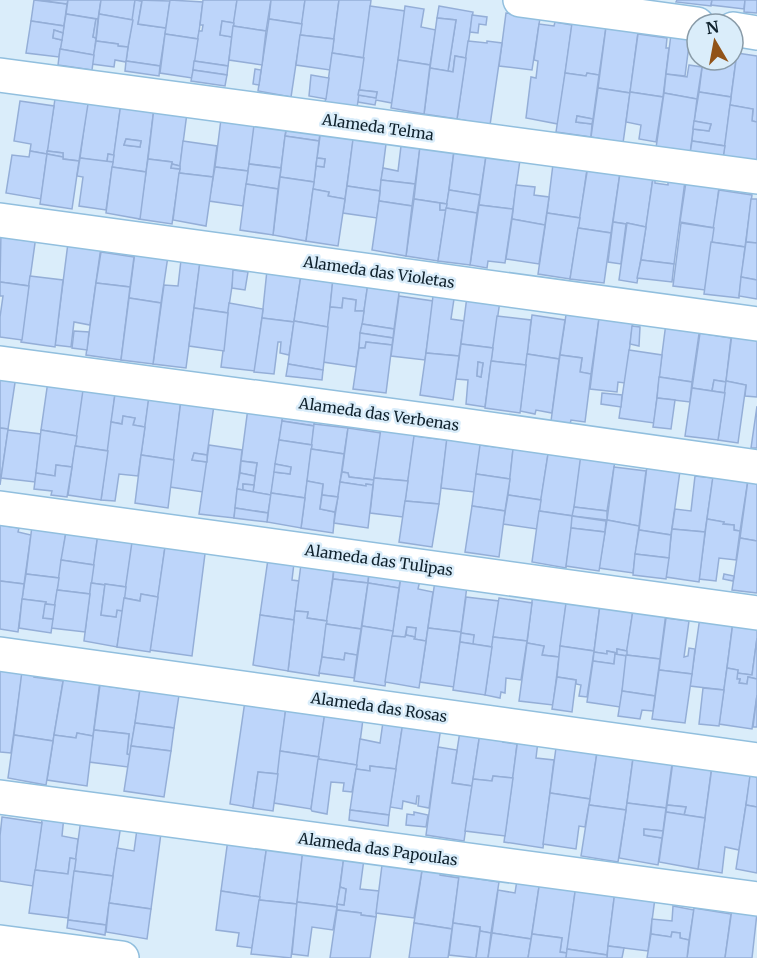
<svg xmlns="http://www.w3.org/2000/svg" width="757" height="958" font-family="Merriweather,serif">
	<rect width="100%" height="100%" fill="#daedfa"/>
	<!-- building -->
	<g fill="#bdd5fa" stroke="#94aed7" stroke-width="1.5" fill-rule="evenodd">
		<path d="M34,0L67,4L64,26L31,21Z"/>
		<path d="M39,0H68L67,4Z"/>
		<path d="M68,0H101L98,19L66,14Z"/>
		<path d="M101,0H135L133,20L99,14Z"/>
		<path d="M135,0L142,1L138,24L166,28L160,66L126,61Z"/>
		<path d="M137,0L170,1L166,28L138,24L142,1Z"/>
		<path d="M170,0L203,2L198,39L165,34Z"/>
		<path d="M203,0H237L234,23L222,21L220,35L232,37L228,66L194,61L199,31H202L203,25H200Z"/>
		<path d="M237,0H271L266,31L233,26Z"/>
		<path d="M271,0H305L302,24L269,19Z"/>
		<path d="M305,0H339L334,39L300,35Z"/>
		<path d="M339,0H371L364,58L332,53Z"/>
		<path d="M677,0H712L711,6L676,2Z"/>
		<path d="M712,0H745L744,9L711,5Z"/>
		<path d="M745,0H757V13L744,12Z"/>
		<path d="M370,6L405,11L392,103L376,100L375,105L358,102V95L376,98L377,92L359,90Z"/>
		<path d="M405,6L424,9L421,27L436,30L430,65L398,60Z"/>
		<path d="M439,6L473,12L466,58L455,56L453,72L448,71L456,20L437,18Z"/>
		<path d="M506,13L540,18L532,70L499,66Z"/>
		<path d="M66,14L96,19L93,37L96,38L94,55L60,49Z"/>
		<path d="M99,14L133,20L128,47L118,46V44L96,41Z"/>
		<path d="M472,15L487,17L486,25L479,24L478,33L470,32Z"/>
		<path d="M437,18L456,20L448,71L430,68Z"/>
		<path d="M96,19H98L96,38L93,37Z"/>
		<path d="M269,19L302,24L291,97L258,91Z"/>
		<path d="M31,21L64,26L63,33L54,30L53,38L62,40L59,57L26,53Z"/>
		<path d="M222,21L234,23L232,37L220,35Z"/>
		<path d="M555,22L572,25L558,124L526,118L531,77L536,78L538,61L534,60L539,24L554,26Z"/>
		<path d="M572,23L606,27L599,75L587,73L586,76L565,73Z"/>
		<path d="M233,26L266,31L262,65L229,60Z"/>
		<path d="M606,27L638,32L630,93L598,88Z"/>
		<path d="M54,30L63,33L62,40L53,38Z"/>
		<path d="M165,34L198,39L192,78L160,73Z"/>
		<path d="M638,34L667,38L666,48H669L663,97L630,92Z"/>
		<path d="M671,34L690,37L685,76L666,74Z"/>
		<path d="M300,35L334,39L330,70L296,65Z"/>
		<path d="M96,41L118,44V46L128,47L126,62L115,60L114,67L92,64Z"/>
		<path d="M468,41L487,43V41L502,43L490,125L457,119Z"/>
		<path d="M733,44L738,45L731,97L699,92L703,60H733Z"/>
		<path d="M60,49L94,55L92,70L58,65Z"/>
		<path d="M332,53L364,58L357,108L325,103Z"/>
		<path d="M737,53L757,56V122L752,121L753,109L730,105Z"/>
		<path d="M455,56L466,58L457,119L424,114L430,68L453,72Z"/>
		<path d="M398,60L430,65L424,114L391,108Z"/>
		<path d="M126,61L160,66L159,76L125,71Z"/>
		<path d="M194,61L228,66L227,75L193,70Z"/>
		<path d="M689,65L702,67L697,99L664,93L666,74L687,77Z"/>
		<path d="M255,69L261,70L259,85L253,84Z"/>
		<path d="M193,70L227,75L225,86L191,81Z"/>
		<path d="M565,73L586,76L587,73L599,75L593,119L577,116L576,122L592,124L591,137L556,132Z"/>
		<path d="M311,75L329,78L326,99L309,96Z"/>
		<path d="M598,88L630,93L623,143L591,137Z"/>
		<path d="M359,90L377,92L376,98L358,95Z"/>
		<path d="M630,92L663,97L656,142L639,139L641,125L626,122Z"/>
		<path d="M699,92L731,97L725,146L692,141L693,129L709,131L711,124L694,121Z"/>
		<path d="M664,93L697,99L690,154L656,148Z"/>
		<path d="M88,98L121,103L114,155L108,154L107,162L80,158Z"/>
		<path d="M55,99L88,104L79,161L63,159V153L47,151Z"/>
		<path d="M20,101L54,106L47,154L30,151L31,144L14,141Z"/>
		<path d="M121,103L154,108L146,172L112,167ZM126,139L141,141L140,147L124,145Z"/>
		<path d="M730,105L753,109L752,121L757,122V164L723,158Z"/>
		<path d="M154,108L187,113L180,166L172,164V162L148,159Z"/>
		<path d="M577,116L593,119L592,124L576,122Z"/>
		<path d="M221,119L255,124L248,171L215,167Z"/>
		<path d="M694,121L711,124L709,131L693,129Z"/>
		<path d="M254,125L286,129L281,168L249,164Z"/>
		<path d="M287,128L320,133L319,141L285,136Z"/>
		<path d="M321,129L354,134L345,199L328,196L329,192L313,189L316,166L324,167L325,159L317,158Z"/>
		<path d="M285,136L319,141L314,182L280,177Z"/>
		<path d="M126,139L141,141L140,147L124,145Z"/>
		<path d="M353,139L386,144L380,191L347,186Z"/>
		<path d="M183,141L217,146L213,177L179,173Z"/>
		<path d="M692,141L725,146L723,158L690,154Z"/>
		<path d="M401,146L420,148L415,184L381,180L383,168L398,171Z"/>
		<path d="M420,146L454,151L447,204L414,199Z"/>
		<path d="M30,151L47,154L41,199L6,193L12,155L29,157Z"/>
		<path d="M47,151L63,153V157L47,154Z"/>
		<path d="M454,151L486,156L480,195L449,190Z"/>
		<path d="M47,154L63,157V159L79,161L72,209L40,204Z"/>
		<path d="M108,154L114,155L113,162H107Z"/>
		<path d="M486,156L520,160L513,209L479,205Z"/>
		<path d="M80,158L113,162L106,210L79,206L83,177L77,176Z"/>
		<path d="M317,158L325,159L324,167L316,166Z"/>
		<path d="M148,159L172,162L171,168L180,169L172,224L139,219Z"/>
		<path d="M172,164L180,166V169L171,168Z"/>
		<path d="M249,164L281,168L278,189L246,184Z"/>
		<path d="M553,164L587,169L580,218L547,213Z"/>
		<path d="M588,166L620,173L611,233L578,228Z"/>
		<path d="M112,167L146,172L140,219L106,213Z"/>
		<path d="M215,167L248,171L243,206L209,201Z"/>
		<path d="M179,173L213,177L206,226L173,220Z"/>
		<path d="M620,173L653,178L646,227L627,223L626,224L613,222Z"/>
		<path d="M280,177L314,182L306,241L273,235Z"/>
		<path d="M653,178H655V183L668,185V181H685L674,264L641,260Z"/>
		<path d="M381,180L415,184L412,206L379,201Z"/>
		<path d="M686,182L719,187L714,228L680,222Z"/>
		<path d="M246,184L278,189L273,235L240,230Z"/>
		<path d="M516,185L535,187L534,195L549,197L545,225L512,219Z"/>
		<path d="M347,186L380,191L377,218L343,213Z"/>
		<path d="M313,189L329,192L328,196L345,199L338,246L306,241Z"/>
		<path d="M449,190L480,195L477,213L446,208Z"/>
		<path d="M719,190L752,195L745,247L711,242Z"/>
		<path d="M414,199L440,203V210H446L438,261L406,256Z"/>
		<path d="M751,199H757V243L746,242Z"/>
		<path d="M379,201L412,206L406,256L372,250Z"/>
		<path d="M440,203L447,204L446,210H440Z"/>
		<path d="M479,205L513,209L505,263L488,261L487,268L470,265Z"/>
		<path d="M446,208L477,213L470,265L438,261Z"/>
		<path d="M547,213L580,218L570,279L538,274Z"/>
		<path d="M512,219L545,225L539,264L506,259Z"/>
		<path d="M613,222L626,224L621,264L608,262Z"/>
		<path d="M627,223L646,227L637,283L619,280Z"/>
		<path d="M681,223L714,228L705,290L673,286Z"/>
		<path d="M578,228L611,233L604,283L570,279Z"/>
		<path d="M1,231L36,236L29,286L0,282Z"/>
		<path d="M711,242L745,247L739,298L704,294Z"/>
		<path d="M746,242L757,243V280L741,277Z"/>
		<path d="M68,243L101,247L90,325L74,322L71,347L55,345Z"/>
		<path d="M135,251L168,256L161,303L129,298Z"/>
		<path d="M101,252L134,257L130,287L96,283Z"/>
		<path d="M181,260L200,263L186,368L153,364L164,285L178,286Z"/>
		<path d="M641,260L674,264L672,282L637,278Z"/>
		<path d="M200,261L235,266L228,313L194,308Z"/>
		<path d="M233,270L248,272L245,290L232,288Z"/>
		<path d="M267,270L301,275L294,322L262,318Z"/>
		<path d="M301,275L333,280L328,327L294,321Z"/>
		<path d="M30,276L63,280L55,347L21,342Z"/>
		<path d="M741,277L757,280V299L739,296Z"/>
		<path d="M333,278L368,283L364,311H355L356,300L343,298L342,308L330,307Z"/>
		<path d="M0,282L29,286L22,340L0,337V317L3,296H0Z"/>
		<path d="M96,283L130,287L121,360L86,355Z"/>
		<path d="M368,283L400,286L394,329L362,324Z"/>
		<path d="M399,296L433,301L425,360L391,356Z"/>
		<path d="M433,296L454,299L451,319L464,321L459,356L426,353Z"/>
		<path d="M467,296L500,301L493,348L461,344Z"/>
		<path d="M129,298L161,303L153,364L121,360Z"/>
		<path d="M343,298L356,300L355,311H364L356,367L323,362L330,307L342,308Z"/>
		<path d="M229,303L263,309L255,371L221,367Z"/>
		<path d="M194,308L228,313L224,351L189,346Z"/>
		<path d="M567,308L600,312L591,374L580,372L582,358L560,355Z"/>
		<path d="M532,315L565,320L559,359L527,354Z"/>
		<path d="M497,316L531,320L526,365L491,361Z"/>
		<path d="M262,318L294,322L289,355L280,353L281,342H278L274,374L254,372Z"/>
		<path d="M599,318L633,322L625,383L618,382L617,392L590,389Z"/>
		<path d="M294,321L328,327L323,370L288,364Z"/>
		<path d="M666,323L700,327L692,382L659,377Z"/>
		<path d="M362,324L394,329L393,338L360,333Z"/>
		<path d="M632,326L640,327L639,346L630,344Z"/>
		<path d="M74,331L89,332L87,350L72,348Z"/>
		<path d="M360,333L393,338L392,345L366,342L365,348H359Z"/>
		<path d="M700,333L731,338L726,382L714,380L712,391L692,388Z"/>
		<path d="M732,334L757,337V397L745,396L746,385L726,381Z"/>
		<path d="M366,342L392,345L386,393L353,389L359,348H365Z"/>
		<path d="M461,344L493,348L485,407L466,404L468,380L456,379ZM478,362L483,363L481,377L477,376Z"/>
		<path d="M629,350L662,355L654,423L619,418Z"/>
		<path d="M426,353L459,356L453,400L420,395Z"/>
		<path d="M527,354L559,359L552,413L536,410L535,414L520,411Z"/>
		<path d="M560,355L582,358L580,372L591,374L585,422L571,420L570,424L551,421Z"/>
		<path d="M491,361L526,365L520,413L485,408Z"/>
		<path d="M478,362L483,363L481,377L477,376Z"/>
		<path d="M288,364L323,370L322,380L286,376Z"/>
		<path d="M0,373L16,376L8,429L0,428Z"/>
		<path d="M659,377L692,382L690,402L657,398Z"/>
		<path d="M714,380L726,382L725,393L712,391Z"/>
		<path d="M48,381L84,387L77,436L41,430Z"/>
		<path d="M726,381L746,385L738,443L718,440Z"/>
		<path d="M692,388L725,393L718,440L685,436Z"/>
		<path d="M83,390L115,394L108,451L75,446Z"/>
		<path d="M602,393L622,395L621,407L601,404Z"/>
		<path d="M115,394L149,398L145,427L133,425L135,418L123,416L122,424L111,422Z"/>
		<path d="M149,396L181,400L174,460L141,455Z"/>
		<path d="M657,398L675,400L671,429L653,427Z"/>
		<path d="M181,400L214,405L207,455L194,453L192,460L207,462L203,492L170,487Z"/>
		<path d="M757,406V448H751Z"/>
		<path d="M248,408L283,415L271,495L253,492L257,463L241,461Z"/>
		<path d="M283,415L315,419L314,426L282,421Z"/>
		<path d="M123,416L135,418L133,425L145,427L138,476L119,474L115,501L101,500L111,422L122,424Z"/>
		<path d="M282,421L314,426L312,445L279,440Z"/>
		<path d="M314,424L348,428L344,454L311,449Z"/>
		<path d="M0,428L8,429V430L0,485Z"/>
		<path d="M348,428L381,433L374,480L349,477L348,473L342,472Z"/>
		<path d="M381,428L415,432L408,481L374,478Z"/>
		<path d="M8,430L41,434L35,482L1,478Z"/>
		<path d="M41,430L77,436L72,467L56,465L55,476L36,473Z"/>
		<path d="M414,436L447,440L439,504L405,501Z"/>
		<path d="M447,437L481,442L474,492L441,488Z"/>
		<path d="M279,440L312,445L305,498L271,493L274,472L290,474L291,467L275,464Z"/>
		<path d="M209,445L242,450L234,518L199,514Z"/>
		<path d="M480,445L513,449L510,479L476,474Z"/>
		<path d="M75,446L108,451L101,500L68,495Z"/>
		<path d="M311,449L344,454L338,497L322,495L323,484L307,481Z"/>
		<path d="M513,449L548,454L541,500L508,495Z"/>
		<path d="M194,453L207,455V462L192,460Z"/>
		<path d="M548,454L581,459L573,516L539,511Z"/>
		<path d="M581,454L615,461L607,511L574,507Z"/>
		<path d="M141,455L174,460L168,508L135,503Z"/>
		<path d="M241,461L257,463L255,476L240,473Z"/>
		<path d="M275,464L291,467L290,474L274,472Z"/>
		<path d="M56,465L72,467L67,497L51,495L52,491L34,489L36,473L55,476Z"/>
		<path d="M647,466L680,471L671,535L639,530Z"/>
		<path d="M614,467L646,471L639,526L607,520Z"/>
		<path d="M342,472L348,473L349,477L374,480L373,485L366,484V486L340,482Z"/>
		<path d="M240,473L255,476L254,485L243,484V490L237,489Z"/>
		<path d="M476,474L510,479L505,511L472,506Z"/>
		<path d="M695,476L713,478L705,532L672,529L675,509L691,511Z"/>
		<path d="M713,476L748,480L740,531L734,530V525L723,524L724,522L707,519Z"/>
		<path d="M374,478L408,481L403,517L370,513Z"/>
		<path d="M748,480L757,481V541L740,538Z"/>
		<path d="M307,481L323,484L320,509L335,512L333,533L301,528Z"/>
		<path d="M340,482L366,486V484L373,485L368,528L334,523Z"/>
		<path d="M243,484L254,485L253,492L243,490Z"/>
		<path d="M237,489L271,495L268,513L235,508Z"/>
		<path d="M271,493L305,498L301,528L267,522Z"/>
		<path d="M322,495L338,497L335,512L320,509Z"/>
		<path d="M508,495L541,500L537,529L503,524Z"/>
		<path d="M405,501L439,504L432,547L399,542Z"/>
		<path d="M472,506L505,511L499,557L465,552Z"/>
		<path d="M574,507L607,511V520L572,516Z"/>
		<path d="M235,508L268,513L267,522L234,518Z"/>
		<path d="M539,511L573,516L566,568L532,562Z"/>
		<path d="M572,516L606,521L605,532L571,528Z"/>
		<path d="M707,519L724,522L723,524L734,525V530L740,531L736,560L719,558L716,581L699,579Z"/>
		<path d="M607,520L639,526L633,573L599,568Z"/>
		<path d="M0,525L19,528L18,532L31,535L24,584L0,581Z"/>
		<path d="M32,526L66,532L59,578L26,574Z"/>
		<path d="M67,526L98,532L94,565L61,560Z"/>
		<path d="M571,528L605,532L599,571L566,566Z"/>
		<path d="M672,529L705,532L699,582L666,577Z"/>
		<path d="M639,530L671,535L669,558L635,554Z"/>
		<path d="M98,534L133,539L126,587L105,584V585L91,583Z"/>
		<path d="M133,535L166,540L158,597L141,594L140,601L124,598Z"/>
		<path d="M740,538L757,541V593L732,590Z"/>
		<path d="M166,540L206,546L192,656L150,650Z"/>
		<path d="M635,554L669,558L666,579L633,575Z"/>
		<path d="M268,559L294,563L292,580L299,581L294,620L260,615Z"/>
		<path d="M61,560L94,565L90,594L57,590Z"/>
		<path d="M301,564L334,568L327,621L307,618L308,612L295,611Z"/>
		<path d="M334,568L369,573L368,583L333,579Z"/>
		<path d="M369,573L401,577L399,588L368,583Z"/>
		<path d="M26,574L59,578L55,605L45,604L46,602L22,599Z"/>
		<path d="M724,574L734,576L733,581L723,579Z"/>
		<path d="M401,577L420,580L418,589L433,592L426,641L414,639L416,628L407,627L405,637L392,636Z"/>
		<path d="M333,579L368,583L361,629L326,624Z"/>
		<path d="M0,581L24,584L18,632L0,629Z"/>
		<path d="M435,581L467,586L461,632L428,628Z"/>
		<path d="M91,583L105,585L101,615L116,617L117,610L123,611L117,647L84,641Z"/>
		<path d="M368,583L399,588L393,631L362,626Z"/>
		<path d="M105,584L126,587L123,611L117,610L116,617L101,615Z"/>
		<path d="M57,590L90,594L85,632L51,628Z"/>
		<path d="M533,593L567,598L559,657L542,655L544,646L527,643Z"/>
		<path d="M141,594L158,597L150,652L117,647L124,598L140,601Z"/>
		<path d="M567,596L600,605L594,651L560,646Z"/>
		<path d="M466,597L499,601L492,647L472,644L474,635L461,633Z"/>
		<path d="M499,598L532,603L527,641L493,637Z"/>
		<path d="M22,599L46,602L43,618L53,619L51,633L19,628Z"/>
		<path d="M45,604L55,605L53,619L43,618Z"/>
		<path d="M600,605L633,610L627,651L617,649V653L607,651V654L594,652Z"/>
		<path d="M633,610L666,613L660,659L626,655Z"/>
		<path d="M295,611L308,612L307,618L327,621L319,676L288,671Z"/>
		<path d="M260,615L294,620L288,671L253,665Z"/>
		<path d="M700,617L733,622L724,690L690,686Z"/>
		<path d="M666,618L689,621L684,657L688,656L689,648L695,649L692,674L659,670Z"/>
		<path d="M733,622H757V638L752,675L737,673L738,670L727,668Z"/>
		<path d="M326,624L361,629L357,655L345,653L344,660L322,657Z"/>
		<path d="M362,626L393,631L385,686L354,681Z"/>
		<path d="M407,627L416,628L415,637L406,635Z"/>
		<path d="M428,628L461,632L454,687L420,682Z"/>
		<path d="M461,633L474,635L473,644L460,642Z"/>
		<path d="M406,635L415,637L414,639L426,641L419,688L385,682L392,636L405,637Z"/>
		<path d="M493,637L527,641L521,680L506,678L505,693L501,692L500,698L485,695Z"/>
		<path d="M757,638V679L748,677L747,684L739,683L740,679H737V673L752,675Z"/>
		<path d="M460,642L492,647L485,695L453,690Z"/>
		<path d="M527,643L544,646L542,655L559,657L553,705L519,701Z"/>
		<path d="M560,646L594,651L587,697L579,696L581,685L576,684V680L557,677Z"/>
		<path d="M617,649L627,651V656L615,654L614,664L593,661L594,652L607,654V651L617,653Z"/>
		<path d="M345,653L357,655L354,678L319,673L322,657L344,660Z"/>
		<path d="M615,654L627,656L620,707L587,702L593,661L614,664Z"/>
		<path d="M626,655L660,659L655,696L622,691Z"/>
		<path d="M0,665L23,668L11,753L0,752Z"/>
		<path d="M727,668L738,670L737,679H740L739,683L747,684L748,677L757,679V695L752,729L719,724Z"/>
		<path d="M659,670L692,674L685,723L652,719Z"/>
		<path d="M22,671L35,672L34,677L63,681L53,741L14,735Z"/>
		<path d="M64,676L100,681L93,736L77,733L76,738L54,735Z"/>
		<path d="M557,677L576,680L572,712L552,709Z"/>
		<path d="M100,685L140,691L130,755L127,754L129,734L94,730Z"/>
		<path d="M703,688L724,690L719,726L699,724Z"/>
		<path d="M140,689L179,695L174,728L135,723Z"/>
		<path d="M622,691L655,696L653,711L642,710L640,719L618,716Z"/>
		<path d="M757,695V727H753Z"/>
		<path d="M245,701L286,707L278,774L258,772L253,808L230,804Z"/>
		<path d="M286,707L325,712L319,757L280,751Z"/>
		<path d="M325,712L363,719L357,765L318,759Z"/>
		<path d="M383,722H403L396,769L370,766V771L356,769L360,739L380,743Z"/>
		<path d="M403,722L441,727L429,808L418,806L419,796H417L416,804L403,801L402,809L390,807Z"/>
		<path d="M135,723L174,728L171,751L131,746Z"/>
		<path d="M94,730L129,734L127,754L130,755L128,767L89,762Z"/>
		<path d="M460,731L480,733L472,786L452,783Z"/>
		<path d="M77,733L93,736L87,786L47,780L54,735L76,738Z"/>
		<path d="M480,733H504L503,742L517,744L513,778L493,776L492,781L473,779Z"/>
		<path d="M14,735L53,741L46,785L8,778Z"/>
		<path d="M518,738L538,741L536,758L554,760L543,848L504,842Z"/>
		<path d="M557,740L598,746L590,799L550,793Z"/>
		<path d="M131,746L171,751L164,797L124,791Z"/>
		<path d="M598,746L634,751L626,810L589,805Z"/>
		<path d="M438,747L457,750L452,783L472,786L464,841L426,835Z"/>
		<path d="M280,751L319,757L311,809L274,803Z"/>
		<path d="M634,751L673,757L666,808L627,803Z"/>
		<path d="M318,759L357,765L352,792L343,791L344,783L331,782L327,814L312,811L311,809Z"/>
		<path d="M673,761L712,765L705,818L684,815L686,807L667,805Z"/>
		<path d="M370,766L396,769L389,815L350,810L356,769L370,771Z"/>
		<path d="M712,767L751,772L739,850L725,847L722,873L698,869Z"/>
		<path d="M751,768L757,769V807L746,805Z"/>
		<path d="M258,772L278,774L273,811L253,808Z"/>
		<path d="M493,776L513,778L505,836L465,831L473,779L492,781Z"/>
		<path d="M550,793L590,799L585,827L579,826L576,849L543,844Z"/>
		<path d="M627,803L666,808L663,831L644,829V835L662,838L658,865L619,858Z"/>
		<path d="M589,805L626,810L618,862L581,856Z"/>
		<path d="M667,805L686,807L684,815L666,812Z"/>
		<path d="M746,805L757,807V873L736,869Z"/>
		<path d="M350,810L389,815L388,826L349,820Z"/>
		<path d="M414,812L428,815L426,827L406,825L407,814L414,815Z"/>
		<path d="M666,812L705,818L698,869L659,862Z"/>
		<path d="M43,813L64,816L62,836L78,839L76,859L70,858L68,874L35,870Z"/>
		<path d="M2,817L42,823L33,886L0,881V836Z"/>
		<path d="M81,819L121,825L113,876L74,871Z"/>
		<path d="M137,829L161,833L151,909L109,903L117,848L134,851Z"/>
		<path d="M644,829L663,831L662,838L644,835Z"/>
		<path d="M228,839L267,844L260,897L221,891Z"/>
		<path d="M267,845L303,849L297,904L259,900Z"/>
		<path d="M303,849L344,856L337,907L297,902Z"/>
		<path d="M344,856L364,859L360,889L379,891L376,917L361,915V913L337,910V904L344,905L346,889L340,887Z"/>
		<path d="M70,858L76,859L68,918L29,913L35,870L68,874Z"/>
		<path d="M423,864L441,867L440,875L459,878L452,929L414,923Z"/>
		<path d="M382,865L422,870L414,918L376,913Z"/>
		<path d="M74,871L113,876L106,925L68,920Z"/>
		<path d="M459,876L499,882L491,933L480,931V927L453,923Z"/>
		<path d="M517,880H540L531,939L492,933L498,890L515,893Z"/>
		<path d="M540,880L576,885L567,953L560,952L562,938L532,934Z"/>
		<path d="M576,885L615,891L607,955L567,949Z"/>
		<path d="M340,887L346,889L344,905L337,904Z"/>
		<path d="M221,891L260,897L252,948L237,946L239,933L216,930Z"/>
		<path d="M615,891L655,898L648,951L608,946Z"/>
		<path d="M259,900L297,904L291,958L251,954Z"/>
		<path d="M297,902L337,907L333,930L312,927L308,956L292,954Z"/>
		<path d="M109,903L151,909L147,939L106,932Z"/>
		<path d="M673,906L694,910L689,940L680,938V933L672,932L671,937L651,934L652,919L672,921Z"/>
		<path d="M694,908L731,914L725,958H687Z"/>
		<path d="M732,909L757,913L752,958H725Z"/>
		<path d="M337,910L361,913V915L376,917L370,958H330Z"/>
		<path d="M68,920L106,925L105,935L67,928Z"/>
		<path d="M414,923L452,929L448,958H409Z"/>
		<path d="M453,923L480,927L476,958L449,955Z"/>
		<path d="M480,931L491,933L488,958H476Z"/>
		<path d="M672,932L680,933V938L689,940L687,958H647L651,934L671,937Z"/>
		<path d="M492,933L531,939L528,958H488Z"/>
		<path d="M532,934L562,938L560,952L567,953L566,958H528Z"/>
		<path d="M608,946L624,948L622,958H607Z"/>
		<path d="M567,949L607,955V958H566Z"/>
	</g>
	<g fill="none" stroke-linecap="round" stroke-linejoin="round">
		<defs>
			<g id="minor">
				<path d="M520,0L697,24"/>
				<path d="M733,29L757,33"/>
				<path d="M0,75L757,177"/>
				<path d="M0,220L757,324"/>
				<path d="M0,363L448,423L757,467"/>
				<path d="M0,508L757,613"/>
				<path d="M0,654L757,760"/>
				<path d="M0,797L757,899"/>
				<path d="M0,942L122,958"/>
			</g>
		</defs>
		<!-- minor casing -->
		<use href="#minor" stroke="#91bfde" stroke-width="36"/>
		<!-- minor -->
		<use href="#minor" stroke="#fff" stroke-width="33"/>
	</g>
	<g text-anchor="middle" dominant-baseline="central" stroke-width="5" stroke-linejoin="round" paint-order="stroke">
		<!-- street labels -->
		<g font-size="15" fill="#0f212c" stroke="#daedfa">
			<text transform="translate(378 127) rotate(8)">Alameda Telma</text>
			<text transform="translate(379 272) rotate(8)">Alameda das Violetas</text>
			<text transform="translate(379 414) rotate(8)">Alameda das Verbenas</text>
			<text transform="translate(379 560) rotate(8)">Alameda das Tulipas</text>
			<text transform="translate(379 707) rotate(8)">Alameda das Rosas</text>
			<text transform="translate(378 849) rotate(8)">Alameda das Papoulas</text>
		</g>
	</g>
	<!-- north arrow -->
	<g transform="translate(715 42) rotate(350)"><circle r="28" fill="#daedfa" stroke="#899ba8" stroke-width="1.5"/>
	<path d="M0-4.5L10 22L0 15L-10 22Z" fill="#915318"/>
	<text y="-9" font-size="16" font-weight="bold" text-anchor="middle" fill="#0f212c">N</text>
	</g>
</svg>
